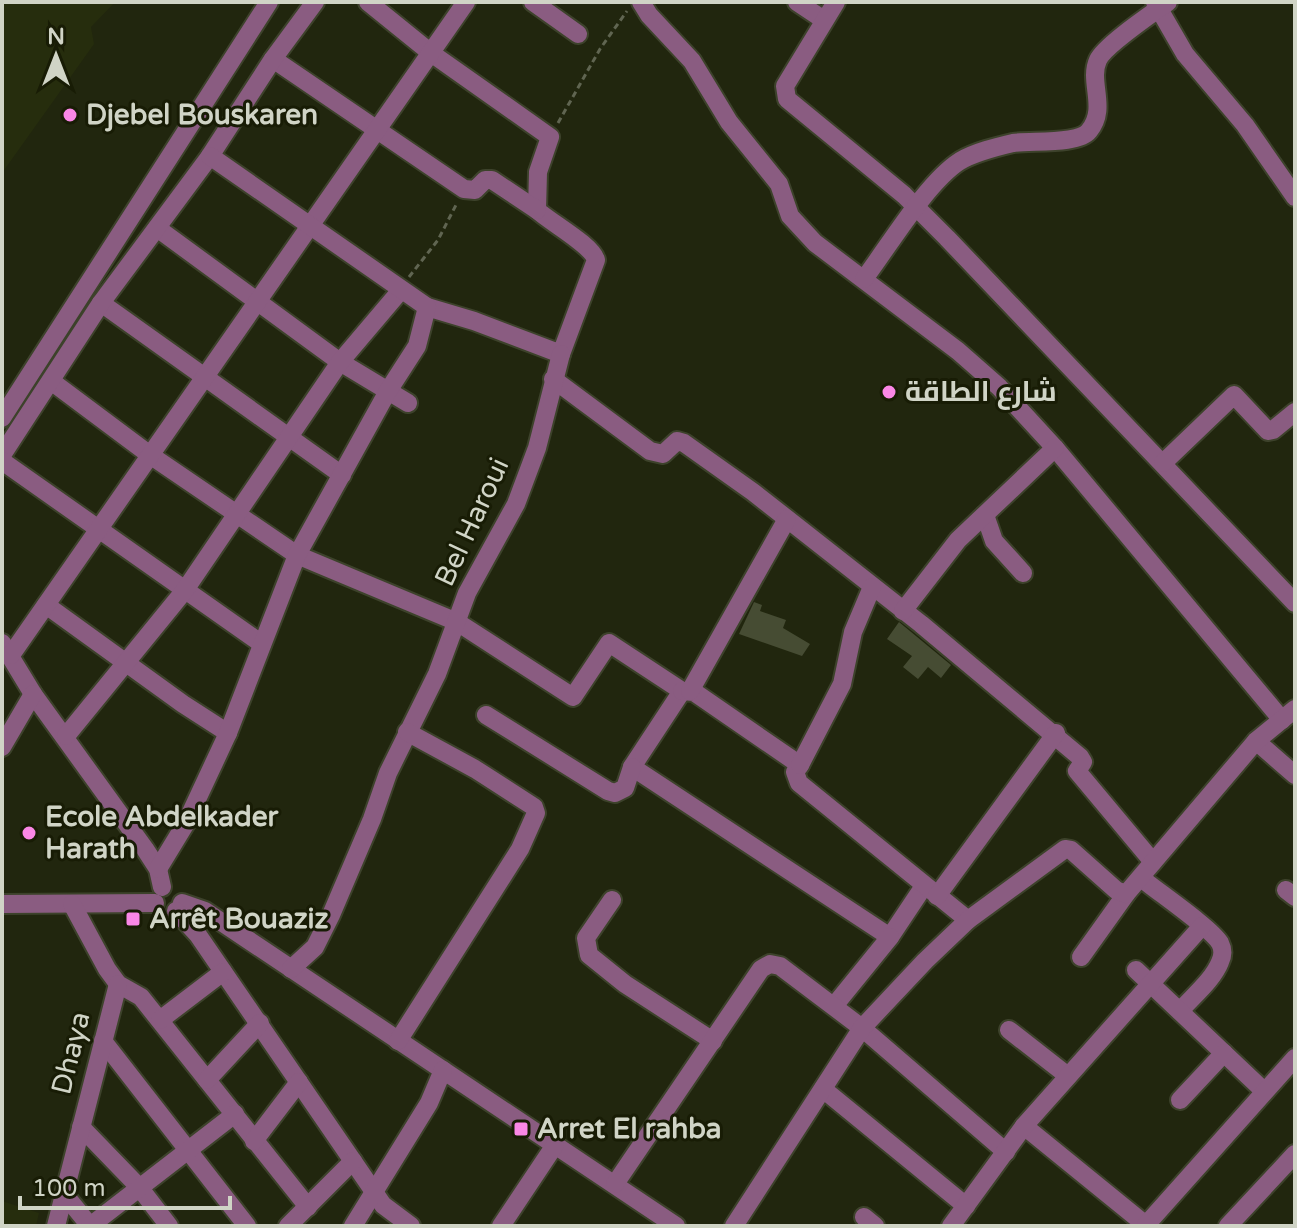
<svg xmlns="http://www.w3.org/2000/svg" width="1297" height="1228" font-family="'Varela Round',Cairo,sans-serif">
	<rect width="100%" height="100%" fill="#21260e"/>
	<!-- built -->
	<g fill="#262d0d">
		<path d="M2,2H115L91,27L94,44L2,173Z"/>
		<path d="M2,1201L39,1213L36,1226H2Z"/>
	</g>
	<!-- building -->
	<g fill="#464c33">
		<path d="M754,602L762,605L760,611L786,620L783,628L810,644L802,656L739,634Z"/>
		<path d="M899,622L951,665L941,678L928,667L918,679L903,667L912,656L887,639Z"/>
	</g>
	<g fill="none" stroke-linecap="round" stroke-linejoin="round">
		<defs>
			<g id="minor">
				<path d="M368,2L431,53L550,137L538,172L537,210C551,223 592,245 596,260L561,354L474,321L427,307"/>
				<path d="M533,2L578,34"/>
				<path d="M641,2L649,15L692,61L729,122L779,184L790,216L815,243L958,351L999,387L1055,448L1282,720"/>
				<path d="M797,2L824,20"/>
				<path d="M836,2L785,86L787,99L904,195L947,238L1295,603"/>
				<path d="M1155,2L1185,54L1245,125L1295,197"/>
				<path d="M273,59L464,189L475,190L485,180H492L537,210"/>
				<path d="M157,228L340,362L408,403"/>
				<path d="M864,279C889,246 927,182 960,161C975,152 996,147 1013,143C1031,140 1078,145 1089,131C1108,108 1088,82 1098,60C1105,45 1153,13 1168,2"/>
				<path d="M101,303L342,475"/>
				<path d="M553,379L650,451L663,454L677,441L684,443L753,492L921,624L1080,757L1083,762L1077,771L1153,862"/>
				<path d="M51,381L150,455L297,555L457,622L573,697L609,643L682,691L632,767L890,937L924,886"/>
				<path d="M2,418L269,2"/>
				<path d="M2,455L101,303L210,156L273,59L315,2"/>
				<path d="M2,461L262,644"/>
				<path d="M1163,463L1234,395L1268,431L1273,430L1295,412"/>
				<path d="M985,515L994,541L1023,573"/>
				<path d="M46,605L183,704L228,733"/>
				<path d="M903,611L958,540L1055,448"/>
				<path d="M2,643L33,694L145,849L158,869L162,887"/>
				<path d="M11,655L466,2"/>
				<path d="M682,691L694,692L800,765L795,772L799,783L968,920"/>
				<path d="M690,691L787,519"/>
				<path d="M486,715L608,791L615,793L625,788L632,767"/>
				<path d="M66,736L185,590L340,362L401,290"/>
				<path d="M1256,741L1295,775"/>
				<path d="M2,747L33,694"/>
				<path d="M800,765L842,684L853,632L872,587"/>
				<path d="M158,869L186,823L228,733L297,555L388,391L417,346L427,307L210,156"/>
				<path d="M1141,878C1158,892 1211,928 1220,943C1223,949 1223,956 1220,962C1213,980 1192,997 1180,1011"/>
				<path d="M1286,890L1295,897"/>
				<path d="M937,896L1056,733"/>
				<path d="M612,900L586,938L589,955L625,984L713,1041"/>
				<path d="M182,903L205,911L223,923L676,1226"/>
				<path d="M2,904L155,903"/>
				<path d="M72,904L107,969L118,984L141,997L308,1207"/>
				<path d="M176,911L198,935L383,1205L411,1226"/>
				<path d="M1081,957L1126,894"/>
				<path d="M291,969L315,947L331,915L372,819L388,773L437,674L467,593L516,504L537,448L561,354"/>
				<path d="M1136,970L1264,1091"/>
				<path d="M834,1006L890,937"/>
				<path d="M160,1020L223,972"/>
				<path d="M1009,1030L1068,1076"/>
				<path d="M103,1041L247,1226"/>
				<path d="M398,1041L520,849L536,813L534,807L475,769L407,732"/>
				<path d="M207,1080L260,1023"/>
				<path d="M823,1089L966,1206"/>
				<path d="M1180,1100L1224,1053"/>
				<path d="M1024,1126L1147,1226"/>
				<path d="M81,1127L139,1187L169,1226"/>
				<path d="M254,1141L299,1082"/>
				<path d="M615,1184L761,969L770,964L780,966L862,1028L1006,1152"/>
				<path d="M64,1194L90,1226"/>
				<path d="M864,1217L875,1226"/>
				<path d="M1146,1225L1295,1058"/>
				<path d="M56,1226L118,984"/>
				<path d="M90,1226L235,1114"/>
				<path d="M288,1226L353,1161"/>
				<path d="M353,1226L429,1103L443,1070"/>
				<path d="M501,1226L555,1145"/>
				<path d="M734,1226L862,1028L925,961L968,920L1065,849L1071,850L1116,890L1126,894L1256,741L1295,709"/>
				<path d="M951,1226L1024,1126L1202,926"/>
				<path d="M1228,1226L1295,1154"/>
			</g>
		</defs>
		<!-- minor casing -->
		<use href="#minor" stroke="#3d422b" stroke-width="22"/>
		<!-- path -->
		<g stroke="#606551" stroke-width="3" stroke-dasharray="6 4" stroke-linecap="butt">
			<path d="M558,123L600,49L627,11"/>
			<path d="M409,277L438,240L457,203"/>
		</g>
		<!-- minor -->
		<use href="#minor" stroke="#8a5c81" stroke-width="18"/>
	</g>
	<!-- markers -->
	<g fill="#fa87e6" stroke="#181c05" stroke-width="3">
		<circle cx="70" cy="115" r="8"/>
		<circle cx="889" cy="392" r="8"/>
		<circle cx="29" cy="833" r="8"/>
		<rect x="125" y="911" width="16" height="16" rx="4"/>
		<rect x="513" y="1121" width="16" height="16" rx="4"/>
	</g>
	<g text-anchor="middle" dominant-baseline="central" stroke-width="6" stroke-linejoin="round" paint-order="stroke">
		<!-- poi labels -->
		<g font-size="28" font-weight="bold" fill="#d0d4c6" stroke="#181c05" text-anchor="start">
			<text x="86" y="115">Djebel Bouskaren</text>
			<text x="905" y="392">شارع الطاقة</text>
			<text x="45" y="817">Ecole Abdelkader<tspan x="45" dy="32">Harath</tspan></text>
			<text x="149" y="919">Arrêt Bouaziz</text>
			<text x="537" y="1129">Arret El rahba</text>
		</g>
		<!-- street labels -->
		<g font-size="28" fill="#d0d4c6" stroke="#181c05">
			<text transform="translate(472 522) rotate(-65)">Bel Haroui</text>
			<text transform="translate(71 1053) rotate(-76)">Dhaya</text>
		</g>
	</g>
	<!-- border -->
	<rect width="1297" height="1228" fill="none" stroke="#d0d4c6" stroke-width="8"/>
	<!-- north arrow -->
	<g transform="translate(56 56)" stroke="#181c05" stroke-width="6" paint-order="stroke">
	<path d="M0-6L14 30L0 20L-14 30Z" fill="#d0d4c6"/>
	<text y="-12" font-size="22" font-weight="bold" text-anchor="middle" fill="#d0d4c6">N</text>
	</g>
	<!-- scale -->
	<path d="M20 1196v12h210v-12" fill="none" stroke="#d0d4c6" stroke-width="4"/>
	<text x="32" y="1196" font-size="24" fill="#d0d4c6" stroke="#181c05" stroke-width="6" paint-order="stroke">100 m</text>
</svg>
